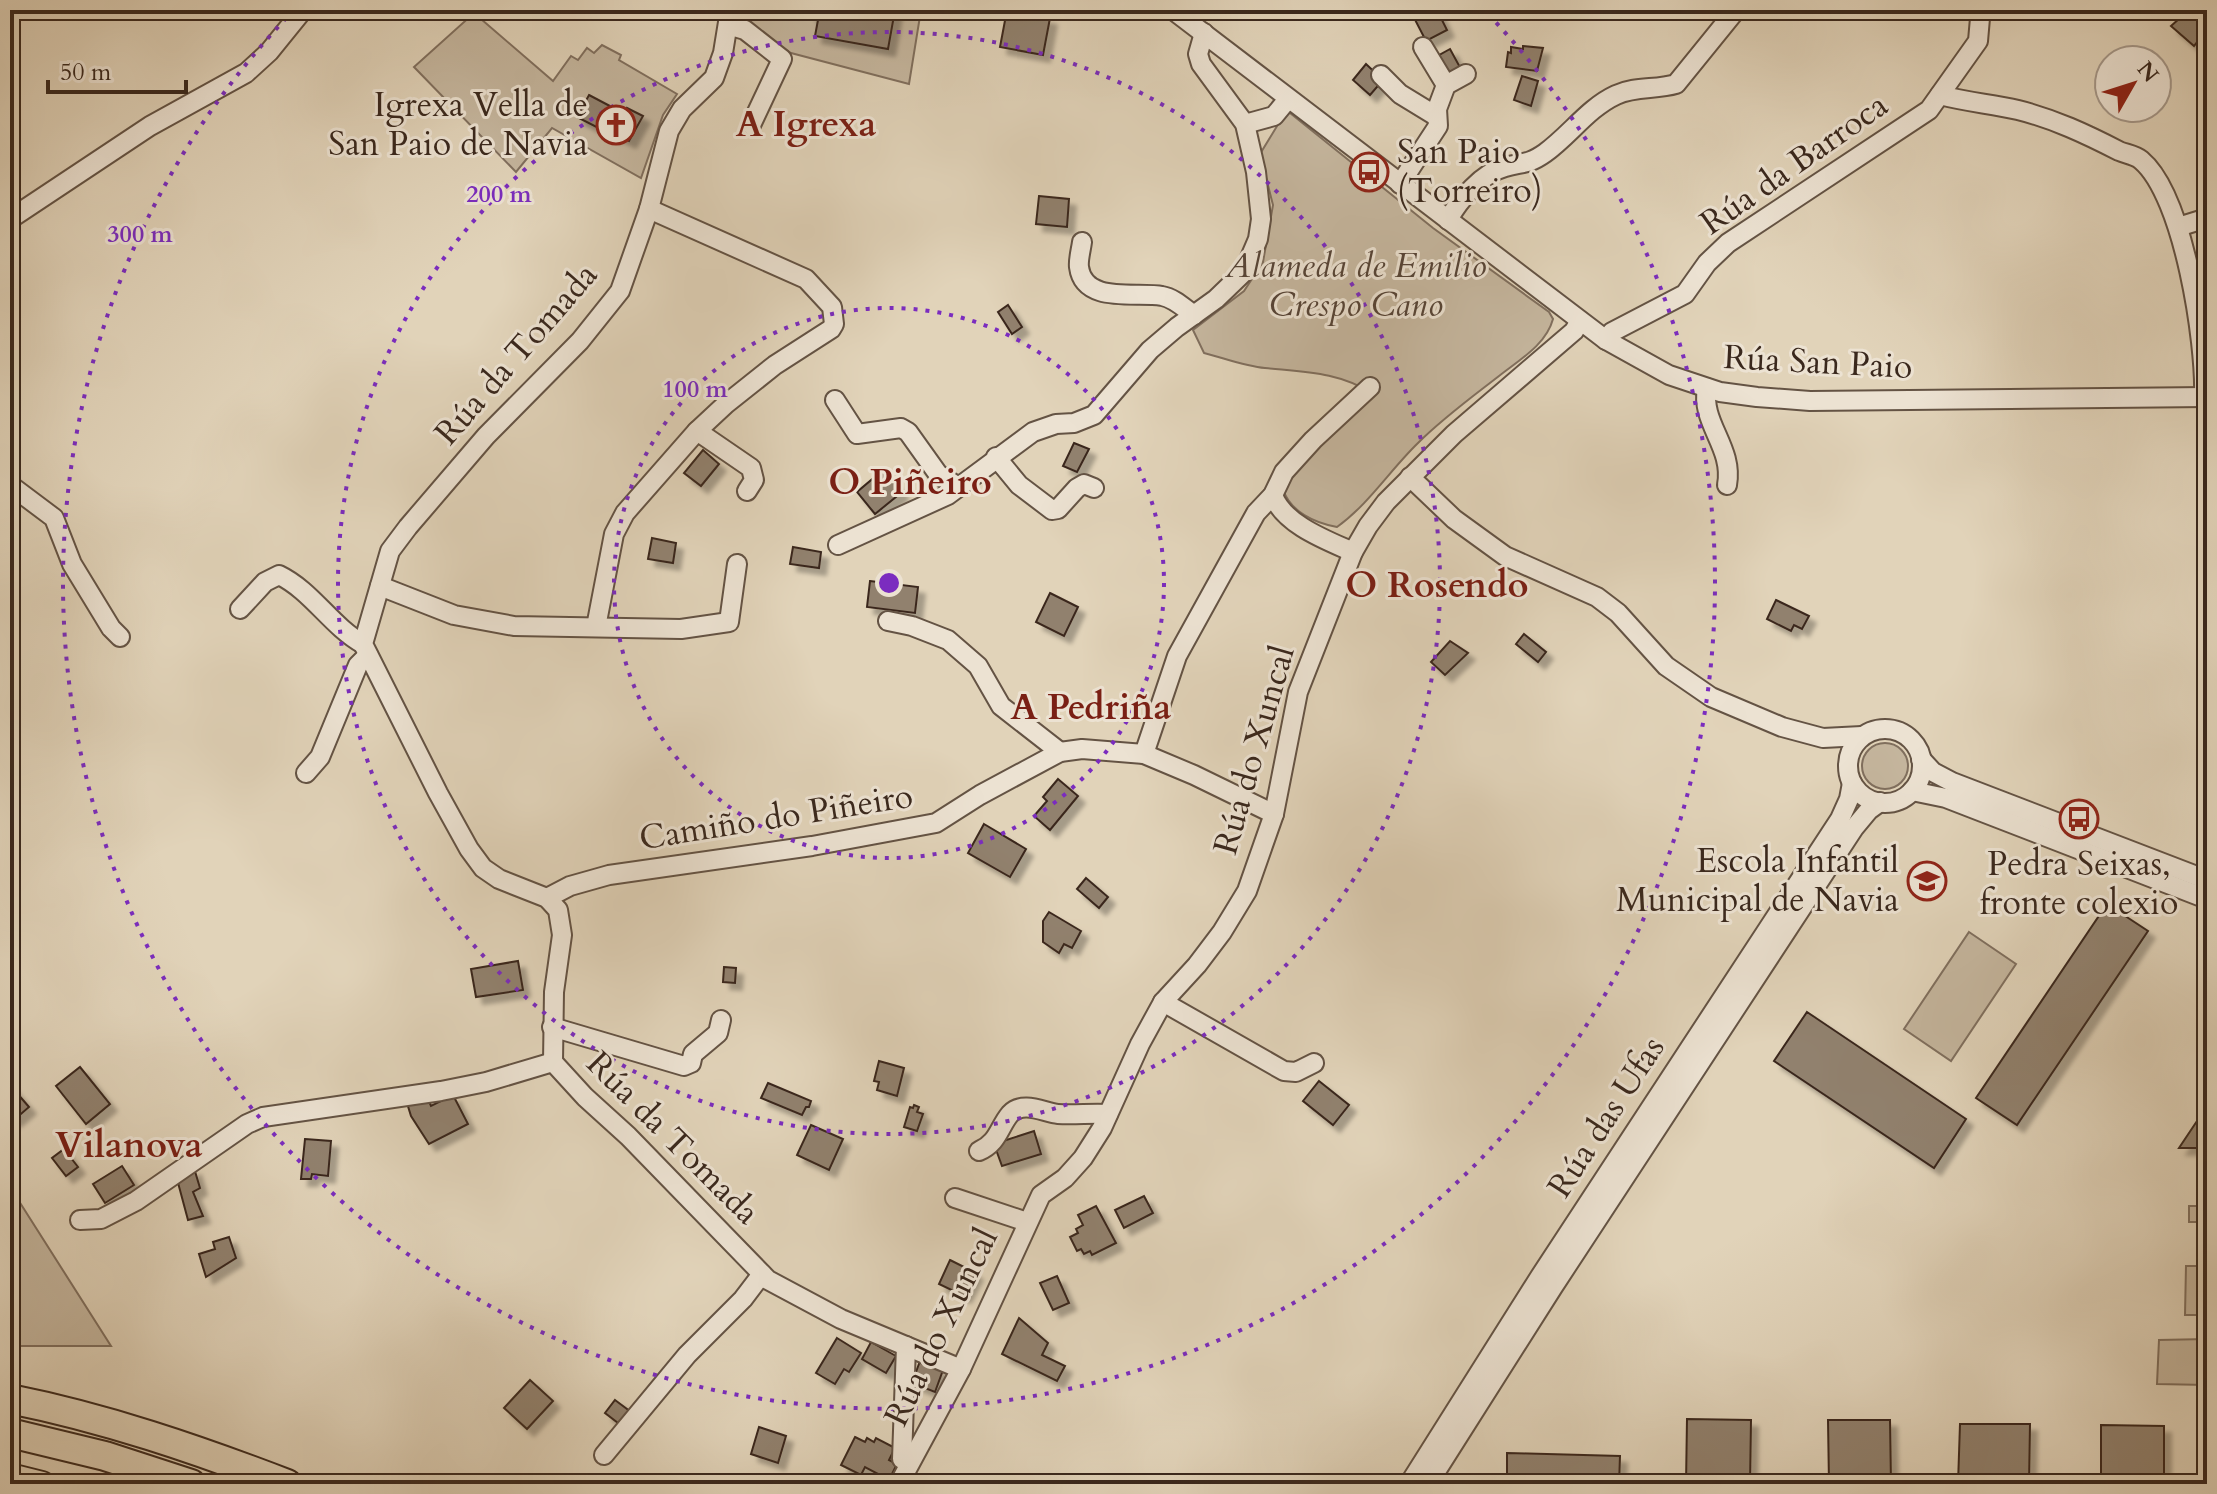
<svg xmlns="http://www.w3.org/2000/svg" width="2217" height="1494" font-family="Cardo,serif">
	<defs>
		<filter id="shadow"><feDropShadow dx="7" dy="7" stdDeviation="2" flood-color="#0004"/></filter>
	</defs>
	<rect width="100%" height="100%" fill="#e1d3b9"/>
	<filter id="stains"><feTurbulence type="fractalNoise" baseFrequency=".0025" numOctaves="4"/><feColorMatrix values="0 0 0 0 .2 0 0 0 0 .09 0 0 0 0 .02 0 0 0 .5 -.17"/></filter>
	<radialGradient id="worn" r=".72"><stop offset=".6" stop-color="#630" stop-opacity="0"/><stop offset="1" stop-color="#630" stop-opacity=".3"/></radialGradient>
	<!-- green -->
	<g fill="#c5b69e" stroke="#806f5e" stroke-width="2">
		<path d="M750,10H921L909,84L791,53L747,26Z"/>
		<path d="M474,13L553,81L571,56L578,60L587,48L594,53L602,45L621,55L619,60L677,94L663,115L641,178L552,128L516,172L414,67Z"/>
		<path d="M1285,113H1290L1433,228L1549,312L1553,319C1546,345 1519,360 1499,376C1472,397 1443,418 1418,443C1390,470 1369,504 1337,527C1315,523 1290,512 1283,489L1289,477L1373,394C1340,372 1304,372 1265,368C1245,366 1224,358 1204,353L1193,330L1244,291L1263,262L1273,205L1260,154Z"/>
		<circle cx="1885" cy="766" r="23"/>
		<path d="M1969,932L2016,964L1951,1061L1904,1029Z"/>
		<path d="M10,1187L111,1346H10Z"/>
		<path d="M2189,1206H2207V1315H2185L2186,1266H2199L2200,1222H2189Z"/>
		<path d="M2207,1339V1385L2157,1384L2159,1340Z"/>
	</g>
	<!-- building -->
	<g fill="#91816e" stroke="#3a281d" stroke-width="2" filter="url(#shadow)">
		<path d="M813,10H895L888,49L815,36L818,20L812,19L810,13Z"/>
		<path d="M1007,10L1050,18L1043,55L1000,47Z"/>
		<path d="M1410,10H1437L1447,30L1426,41Z"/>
		<path d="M2189,10H2200L2207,16V29L2194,46L2171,26Z"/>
		<path d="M1523,46L1543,48L1537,71L1506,67L1508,52L1511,53V47L1523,49Z"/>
		<path d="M1450,49L1462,71L1446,79L1434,58Z"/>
		<path d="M1366,64L1383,80L1370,95L1353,80Z"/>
		<path d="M1522,76L1538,81L1531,106L1514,100Z"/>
		<path d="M589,95L625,114L627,108L643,116L629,141L615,134L614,136L577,117Z"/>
		<path d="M1039,196L1069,199L1067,227L1036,224Z"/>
		<path d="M1008,305L1022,327L1012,334L998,312Z"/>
		<path d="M1074,443L1089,449L1077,472L1063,466Z"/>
		<path d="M703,450L719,464L701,486L684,473Z"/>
		<path d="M883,470L902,492L875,514L857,492Z"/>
		<path d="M652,538L676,543L673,563L648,559Z"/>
		<path d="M793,547L821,552L819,568L790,564Z"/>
		<path d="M870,581L918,587L915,613L867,607Z"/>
		<path d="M1050,593L1078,607L1064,636L1036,622Z"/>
		<path d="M1776,600L1809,616L1802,629L1794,625L1791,631L1767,619Z"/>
		<path d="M1524,634L1546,652L1538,662L1516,644Z"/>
		<path d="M1450,641L1468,653L1445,675L1431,662Z"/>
		<path d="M1058,779L1078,796L1050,830L1034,816L1047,801L1043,797Z"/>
		<path d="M984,824L1026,849L1010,877L968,853Z"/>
		<path d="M1086,878L1108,897L1099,908L1077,889Z"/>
		<path d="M2107,904L2148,931L2017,1125L1976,1098Z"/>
		<path d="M1049,912L1081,931L1072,948L1064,944L1059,953L1043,942V921Z"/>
		<path d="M518,961L523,990L476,997L471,969Z"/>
		<path d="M724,967L736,968L735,983L723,982Z"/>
		<path d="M1807,1012L1966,1119L1934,1168L1774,1061Z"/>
		<path d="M879,1061L904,1068L897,1096L877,1090L879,1082L874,1081Z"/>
		<path d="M80,1067L110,1104L86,1124L56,1086Z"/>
		<path d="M1319,1081L1349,1105L1333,1125L1303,1101Z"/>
		<path d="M768,1083L811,1101L809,1107H806L802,1115L761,1098Z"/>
		<path d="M10,1085L29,1107L14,1120L10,1116Z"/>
		<path d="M453,1095L468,1124L429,1144L411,1116L407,1103L428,1099L431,1106Z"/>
		<path d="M914,1105L919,1107L917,1112L923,1114L917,1131L904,1127L910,1107L913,1108Z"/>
		<path d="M2207,1106V1148H2179Z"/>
		<path d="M811,1125L843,1139L829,1170L797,1155Z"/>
		<path d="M1034,1131L1041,1154L1002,1166L994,1144Z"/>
		<path d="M305,1139L331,1141L328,1176L312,1174L311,1179H301Z"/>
		<path d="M64,1149L78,1167L66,1176L52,1158Z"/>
		<path d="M122,1166L134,1185L105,1203L93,1184Z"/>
		<path d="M194,1168L200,1188L193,1192L203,1216L188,1220L177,1179Z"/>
		<path d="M1144,1196L1153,1213L1124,1228L1115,1210Z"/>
		<path d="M1096,1206L1116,1243L1092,1255L1090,1251L1084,1254L1081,1249L1077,1251L1070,1237L1078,1233L1076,1229L1083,1225L1078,1215Z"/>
		<path d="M229,1237L236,1258L206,1277L199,1254L215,1249L213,1242Z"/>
		<path d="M950,1260L976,1273L964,1296L939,1284Z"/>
		<path d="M1057,1276L1069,1303L1053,1310L1040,1283Z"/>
		<path d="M1019,1318L1048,1343L1042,1355L1065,1366L1057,1381L1002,1354Z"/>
		<path d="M837,1338L861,1353L849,1372L844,1369L835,1384L816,1373Z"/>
		<path d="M871,1342L896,1356L886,1373L862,1359Z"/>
		<path d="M920,1361L943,1370L935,1392L912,1383Z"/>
		<path d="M530,1380L553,1401L527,1429L504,1408Z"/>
		<path d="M615,1400L631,1412L622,1426L605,1413Z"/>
		<path d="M1687,1419L1751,1420L1750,1484H1686Z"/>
		<path d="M1828,1420H1890L1891,1484H1829Z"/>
		<path d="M1960,1424H2030L2029,1484H1958Z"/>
		<path d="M2101,1425L2164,1426V1484H2101Z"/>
		<path d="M759,1427L786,1436L778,1463L751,1454Z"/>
		<path d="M855,1437L865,1442L867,1438L874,1442L876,1438L895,1448L889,1460L897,1464L887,1484H876L880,1475L865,1467L861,1475L841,1465Z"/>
		<path d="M1507,1453L1620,1456L1619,1484H1507Z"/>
	</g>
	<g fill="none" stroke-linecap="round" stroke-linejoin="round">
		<defs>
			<g id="minor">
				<path d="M730,10L723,53L714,78L682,109L669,131L649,209L620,291L580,341L486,436L408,527L390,551L363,644L438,793L469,849L483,868L499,879L547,898L558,910L562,935L554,992L553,1062L585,1097L628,1136L768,1280L841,1319L961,1369"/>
				<path d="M1173,10L1606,340L1669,375L1720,392L1757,397L1810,401L2207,397"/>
				<path d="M728,25L745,30L782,59L751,125"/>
				<path d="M1423,47L1446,85"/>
				<path d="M1381,75L1400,94L1436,116"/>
				<path d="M1940,95C1966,102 1992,104 2018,110C2054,119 2086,134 2119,151C2126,154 2135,155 2141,160C2184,196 2206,343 2204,397"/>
				<path d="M1245,124L1274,116L1288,99"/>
				<path d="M1400,184L1438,126L1437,109L1446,85L1466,74"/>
				<path d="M10,219L150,126L246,73L269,52L303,10"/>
				<path d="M1448,220C1459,200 1482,173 1505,167C1523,162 1528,165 1545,153C1570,135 1588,108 1616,95C1635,86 1656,90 1676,84L1736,10"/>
				<path d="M2178,227L2207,218"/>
				<path d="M1082,242C1081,250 1078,260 1079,267C1084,305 1138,291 1162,296C1174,298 1184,308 1194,315"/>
				<path d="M1606,340L1612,332L1685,294L1707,263L1728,243L1929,110L1978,41L1980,18L1976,10"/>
				<path d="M1707,388C1700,423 1734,447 1727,485"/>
				<path d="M835,400L857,434L901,428L908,432L938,474L957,486"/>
				<path d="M697,431L751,468L754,480L747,491"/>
				<path d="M996,457L1019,485L1052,510L1058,509L1077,488L1084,484L1094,488"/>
				<path d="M1410,477L1454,519L1505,556L1597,597L1618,613L1666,666L1711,697L1782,727L1823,738L1862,736"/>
				<path d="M10,485L54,518L72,564L111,628L120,637"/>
				<path d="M1273,495C1283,524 1326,540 1353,552"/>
				<path d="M838,545L948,495L1033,432L1056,424L1074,423L1094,415L1150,350L1177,327L1216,299L1244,272L1258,239L1261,219L1256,172L1245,124L1201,64L1198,54L1204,33"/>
				<path d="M380,586L454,615L514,626L681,629L729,622L737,564"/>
				<path d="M240,609L265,582L279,575C312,591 331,626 363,644"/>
				<path d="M888,621L912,626L948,640L978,666L1001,706L1060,752"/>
				<path d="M596,627L614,534L625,513L697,431L726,404L775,365L831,329L834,324L832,307L806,279L649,209"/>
				<circle cx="1885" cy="766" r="37"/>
				<path d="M1144,754L1177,656L1256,513L1273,495L1284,472L1313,440L1370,387"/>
				<path d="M1921,759L1933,772L1952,782L2207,880"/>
				<path d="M306,773L320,757L358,665L368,655"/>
				<path d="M1912,791L1946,798L2207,899"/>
				<path d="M547,898L570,886L609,875L812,846L936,823L980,795L1060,752L1082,749L1144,754L1194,775L1274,814"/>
				<path d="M1163,1002L1284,1071L1296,1072L1314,1063"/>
				<path d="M552,1027L684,1066L691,1063L693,1054L718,1033L721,1020"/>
				<path d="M979,1151C998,1143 999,1127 1010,1114C1023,1100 1045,1113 1058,1114C1075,1115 1092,1113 1108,1114"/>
				<path d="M955,1198L1027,1222"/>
				<path d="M80,1220L101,1219L136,1201L247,1124L263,1117L441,1091L486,1082L553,1062"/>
				<path d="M604,1455L687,1355L743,1299L762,1274"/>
				<path d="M902,1459L906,1346"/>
				<path d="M899,1484L961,1369L1041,1195L1065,1178L1083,1158L1102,1128L1140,1044L1163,1002L1197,965L1222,932L1247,891L1274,814L1298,692L1353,552L1368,526L1386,502L1454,434L1574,331L1580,321"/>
				<path d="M1409,1484L1539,1278L1840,819L1849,799L1852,783"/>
				<path d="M1428,1484L1553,1287L1854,828L1869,810L1880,802"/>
			</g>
			<path id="major" d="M10,1476L42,1484"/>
			<g id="highway">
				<path d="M10,1399C105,1418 196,1449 287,1484"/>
				<path d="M10,1433L105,1456L191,1484"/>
			</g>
		</defs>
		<!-- minor casing -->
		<use href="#minor" stroke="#645344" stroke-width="22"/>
		<!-- major casing -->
		<use href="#major" stroke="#3a281d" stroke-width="28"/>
		<!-- highway casing -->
		<use href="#highway" stroke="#3a281d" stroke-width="32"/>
		<!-- minor -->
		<use href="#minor" stroke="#ece2d2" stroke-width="18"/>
		<!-- major -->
		<use href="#major" stroke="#e1d3b9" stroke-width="24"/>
		<!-- highway -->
		<use href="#highway" stroke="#e1d3b9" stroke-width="28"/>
	</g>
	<!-- distance rings -->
	<g fill="none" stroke="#7b2cbf" stroke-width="4" stroke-dasharray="4 8">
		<circle cx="889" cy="583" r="275"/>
		<circle cx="889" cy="583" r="551"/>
		<path d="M1488 14A826 826 0 1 1 290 14"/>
	</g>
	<!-- icons -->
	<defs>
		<symbol id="church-ring" viewBox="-11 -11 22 22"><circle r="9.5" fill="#ece2d2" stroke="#8f2418" stroke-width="1.5"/><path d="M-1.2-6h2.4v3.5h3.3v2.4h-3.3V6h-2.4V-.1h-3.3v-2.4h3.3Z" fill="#8f2418"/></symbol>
		<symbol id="bus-ring" viewBox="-11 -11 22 22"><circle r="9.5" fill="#ece2d2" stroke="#8f2418" stroke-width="1.5"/><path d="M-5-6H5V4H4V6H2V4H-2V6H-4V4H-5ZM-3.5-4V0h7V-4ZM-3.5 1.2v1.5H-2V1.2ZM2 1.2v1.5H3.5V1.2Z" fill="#8f2418"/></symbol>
		<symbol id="school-ring" viewBox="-11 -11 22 22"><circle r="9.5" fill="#ece2d2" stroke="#8f2418" stroke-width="1.5"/><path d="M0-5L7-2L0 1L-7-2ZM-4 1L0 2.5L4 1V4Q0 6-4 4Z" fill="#8f2418"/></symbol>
	</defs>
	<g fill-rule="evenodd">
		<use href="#church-ring" x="594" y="103" width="44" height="44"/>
		<use href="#bus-ring" x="1347" y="150" width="44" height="44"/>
		<use href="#bus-ring" x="2057" y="797" width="44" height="44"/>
		<use href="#school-ring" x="1905" y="859" width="44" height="44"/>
	</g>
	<g text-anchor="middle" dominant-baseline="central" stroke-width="6" stroke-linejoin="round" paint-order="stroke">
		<!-- poi labels -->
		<g font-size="34" fill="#3a281d" stroke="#ece2d2" text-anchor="end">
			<text x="588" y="105">Igrexa Vella de<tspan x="588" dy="39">San Paio de Navia</tspan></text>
			<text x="1397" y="152" text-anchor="start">San Paio<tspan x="1397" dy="39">(Torreiro)</tspan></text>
			<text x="1899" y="861">Escola Infantil<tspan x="1899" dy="39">Municipal de Navia</tspan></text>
			<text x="2079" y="864" text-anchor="middle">Pedra Seixas,<tspan x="2079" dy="39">fronte colexio</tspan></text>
		</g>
		<!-- street labels -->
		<g font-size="34" fill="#3a281d" stroke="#ece2d2">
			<text transform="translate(1794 164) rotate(-35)">Rúa da Barroca</text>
			<text transform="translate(516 354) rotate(-49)">Rúa da Tomada</text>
			<text transform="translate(1818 362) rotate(3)">Rúa San Paio</text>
			<text transform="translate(1254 750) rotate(-74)">Rúa do Xuncal</text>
			<text transform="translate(776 817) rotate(-9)">Camiño do Piñeiro</text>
			<text transform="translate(1606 1117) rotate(-57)">Rúa das Ufas</text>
			<text transform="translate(673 1138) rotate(45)">Rúa da Tomada</text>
			<text transform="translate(941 1327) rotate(-64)">Rúa do Xuncal</text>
		</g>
		<!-- park labels -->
		<g font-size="34" font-style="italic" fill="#564437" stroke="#ece2d2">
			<text x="1356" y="266">Alameda de Emilio<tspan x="1356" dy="39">Crespo Cano</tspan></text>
		</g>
		<!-- neighbourhood labels -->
		<g font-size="36" font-weight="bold" fill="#7a1f14" stroke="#ece2d2">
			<text x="806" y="124">A Igrexa</text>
			<text x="910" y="482">O Piñeiro</text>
			<text x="1437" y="585">O Rosendo</text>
			<text x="1091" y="707">A Pedriña</text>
			<text x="129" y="1145">Vilanova</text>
		</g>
	</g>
	<circle cx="889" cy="583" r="12" fill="#7b2cbf" stroke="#ece2d2" stroke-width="4"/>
	<g font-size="24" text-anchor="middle" font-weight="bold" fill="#7b2cbf" stroke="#ece2d2" stroke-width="6" stroke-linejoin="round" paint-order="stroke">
		<text x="499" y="202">200 m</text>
		<text x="140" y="242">300 m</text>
		<text x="695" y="397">100 m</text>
	</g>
	<!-- margin -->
	<rect width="2217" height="1494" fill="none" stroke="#e1d3b9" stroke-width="40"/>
	<rect x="12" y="12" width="2193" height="1470" fill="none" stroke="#3a281d" stroke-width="4"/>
	<rect x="20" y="20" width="2177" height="1454" fill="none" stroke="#3a281d" stroke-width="2"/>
	<!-- north arrow -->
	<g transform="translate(2133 84) rotate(51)"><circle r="38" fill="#ece2d2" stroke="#a5988a" stroke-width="2"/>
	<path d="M0-6L14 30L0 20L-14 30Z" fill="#8f2418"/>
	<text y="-12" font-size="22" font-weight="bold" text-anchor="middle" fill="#3a281d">N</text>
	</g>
	<!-- scale -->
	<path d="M48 80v12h138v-12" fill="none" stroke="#3a281d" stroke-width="4"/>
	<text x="60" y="80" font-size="24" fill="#3a281d" stroke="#ece2d2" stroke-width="6" paint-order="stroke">50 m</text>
	<rect width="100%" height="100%" filter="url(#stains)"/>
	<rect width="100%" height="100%" fill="url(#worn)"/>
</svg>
